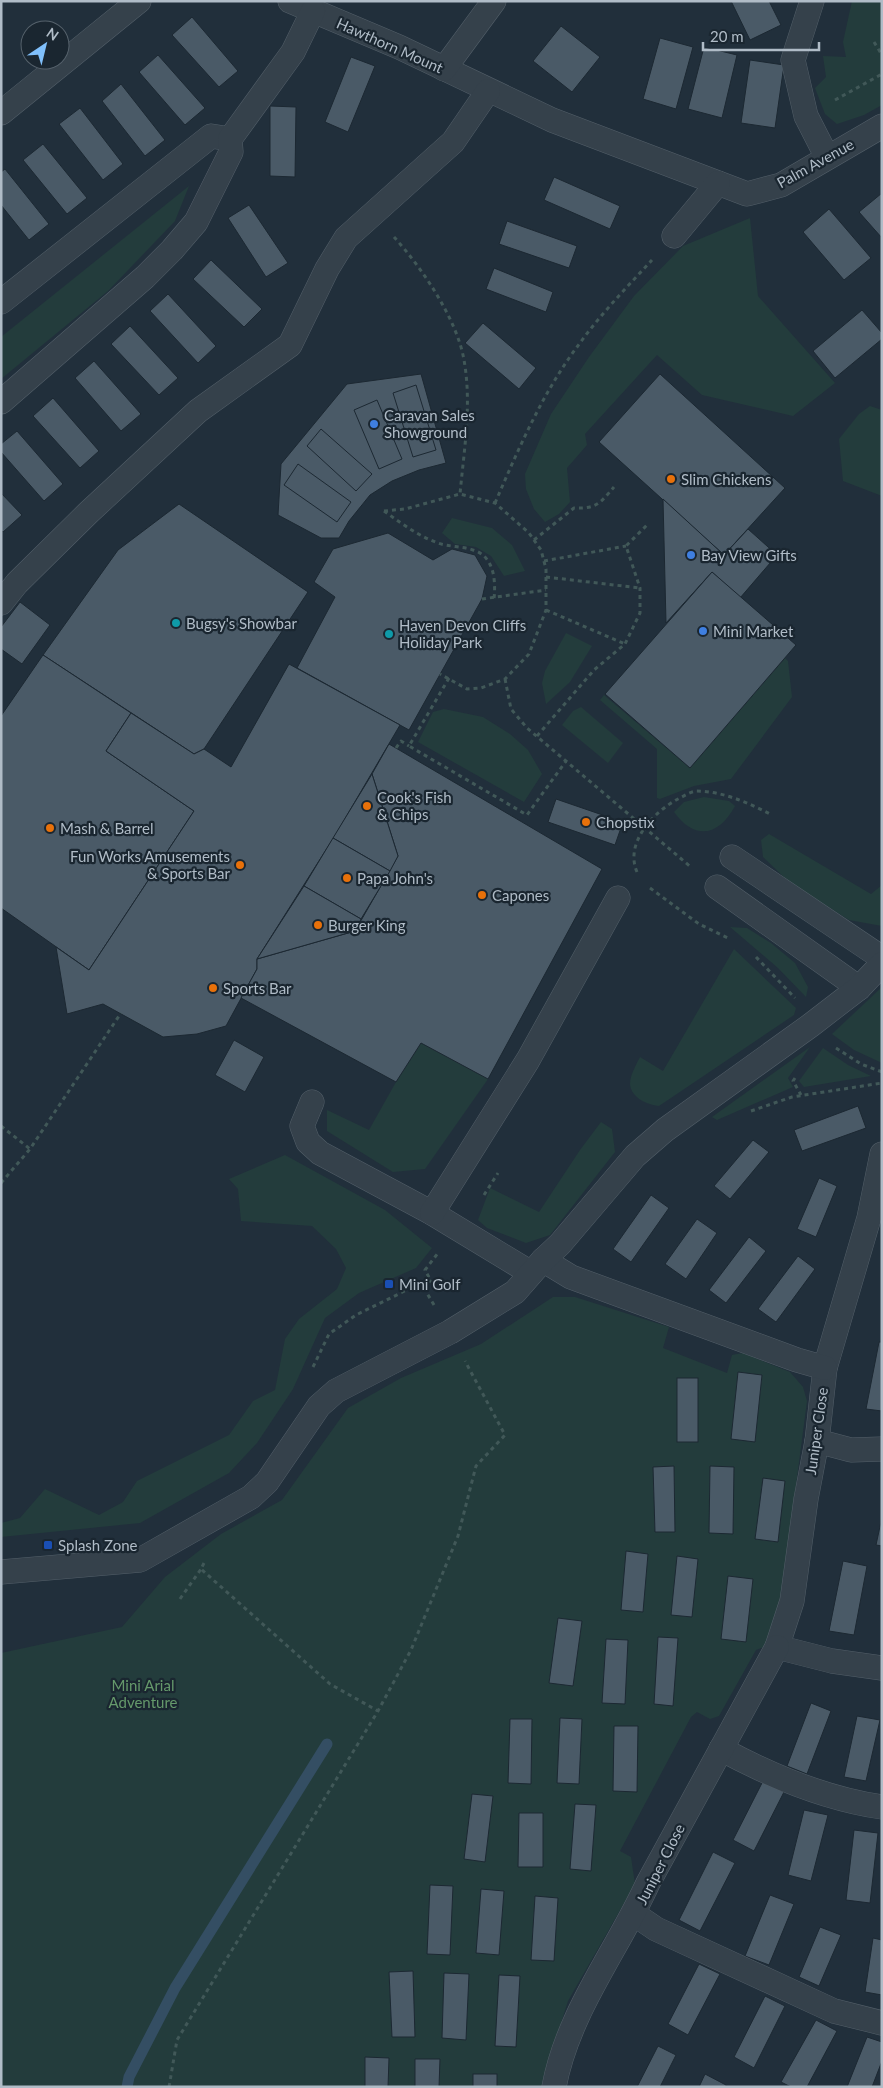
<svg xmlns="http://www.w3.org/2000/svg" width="883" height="2088" font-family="Lato,sans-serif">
	<rect width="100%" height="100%" fill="#212f3b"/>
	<!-- green -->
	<g fill="#233c3c">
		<path d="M852,1H882V105L864,115L837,124L825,114L815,88L826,77L823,56L846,57L843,42Z"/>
		<path d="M189,186L175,221L108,291L1,379V337Z"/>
		<path d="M750,218L758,296L835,383L793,416L702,395L657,355L585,434L587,445L567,468L570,502L559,514L545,522L534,509L526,489L525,474L551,414L589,357L634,296L683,246Z"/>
		<path d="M870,406L882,410V496L843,481L839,439L859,414Z"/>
		<path d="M452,518L492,528L512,545L525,571L504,576L491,556L476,547L455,544L442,533Z"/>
		<path d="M566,633L592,646L570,682L546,704L542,683L545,671Z"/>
		<path d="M785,658L788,661L792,697L731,779L694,786L660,799L657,798V749L600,700L604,695L690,768Z"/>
		<path d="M581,707L623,743L608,763L562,725L573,711Z"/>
		<path d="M444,709L483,717L510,734L528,750L542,774L524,802L418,742L433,712Z"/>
		<path d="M704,797L729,801L735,806C719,836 695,841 674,812L684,802Z"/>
		<path d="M769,834L871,894L882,885V926L849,920L789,882L763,857L761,840Z"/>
		<path d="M730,927L747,928L771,943L795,963L808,987L806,997L778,968Z"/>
		<path d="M734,949L796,1008L794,1015L659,1106C648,1105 631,1098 630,1084C630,1075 636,1065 640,1057L663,1071Z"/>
		<path d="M882,987V1063L854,1050L832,1034Z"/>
		<path d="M421,1043L488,1079L425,1169L393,1172L327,1131V1110L369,1130L396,1082Z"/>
		<path d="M810,1047L788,1078L793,1087L717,1120L712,1117Z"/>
		<path d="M823,1048L848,1065L871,1076L804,1087L799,1081Z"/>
		<path d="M601,1122L612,1129L615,1152L550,1235L526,1243L487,1228L478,1220L490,1188L539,1212L580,1150Z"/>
		<path d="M285,1155L385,1210L432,1248L416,1268L359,1293L325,1318L293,1389L257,1443L229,1473L140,1523L1,1537V1523L20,1518L45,1489L99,1515L123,1502L137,1481L229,1435L253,1401L275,1390L285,1339L299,1319L337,1289L346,1268L336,1249L312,1226L241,1221L238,1189L229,1179Z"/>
		<path d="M553,1297H575L669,1327L663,1348L727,1373L732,1355L743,1353L790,1372L803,1387L807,1401L780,1608L764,1647L756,1650L719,1716L710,1719L697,1712L691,1717L620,1851L631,1857L635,1884L568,2001L541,2087H1V1653L122,1627L165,1577L221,1534L282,1500L348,1408L401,1378L481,1344Z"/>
	</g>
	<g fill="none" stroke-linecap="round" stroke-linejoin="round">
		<!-- stream -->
		<path stroke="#344e63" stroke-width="11" d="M127,2087L129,2077L175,1988L327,1744"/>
	</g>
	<!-- building -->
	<g fill="#4a5a67" stroke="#1c2832">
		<path d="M731,1H769L781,25L750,40Z"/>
		<path d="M192,17L238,71L219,87L172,35Z"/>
		<path d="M561,26L600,57L572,92L533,61Z"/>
		<path d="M660,38L693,47L676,109L643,99Z"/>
		<path d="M704,47L737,55L722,118L688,109Z"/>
		<path d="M158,55L205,108L185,125L139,72Z"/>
		<path d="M351,57L375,66L348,132L325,122Z"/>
		<path d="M750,60L784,65L775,128L741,123Z"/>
		<path d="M121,84L165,140L145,156L102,101Z"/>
		<path d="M270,106L296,107L295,177L270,176Z"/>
		<path d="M80,108L123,164L103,180L59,124Z"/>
		<path d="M43,144L87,198L67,214L23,160Z"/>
		<path d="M5,169L49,224L29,240L1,205V172Z"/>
		<path d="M554,177L620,206L610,229L544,200Z"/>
		<path d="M882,193V238L859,212Z"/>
		<path d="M249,205L288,263L266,277L228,218Z"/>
		<path d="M829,209L871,258L844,280L803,232Z"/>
		<path d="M507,221L577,246L569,268L499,244Z"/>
		<path d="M211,260L262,309L244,327L193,279Z"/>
		<path d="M494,268L553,292L546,312L486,289Z"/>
		<path d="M168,294L216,346L198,363L150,311Z"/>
		<path d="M862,310L882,333V339L835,378L813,351Z"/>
		<path d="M483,323L536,368L519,389L465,343Z"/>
		<path d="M130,326L178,378L159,395L111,344Z"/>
		<path d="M94,361L141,414L121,431L75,378Z"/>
		<path d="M421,374L446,463L419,470L392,481L370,495L349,521L339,538H321L278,515L281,464L347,384Z"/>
		<path d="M660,374L785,488L724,555L599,442Z"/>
		<path d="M416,385L436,450L413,457L393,393Z"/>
		<path d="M53,398L99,451L80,468L33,416Z"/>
		<path d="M377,400L402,459L379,469L354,410Z"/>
		<path d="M321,429L372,474L356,491L307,446Z"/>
		<path d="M17,431L63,484L44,501L1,452V444Z"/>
		<path d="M298,464L351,502L337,522L284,485Z"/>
		<path d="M1,493L22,515L3,532L1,530Z"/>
		<path d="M663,499L724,555L748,529L777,555L740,598L712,572L666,623Z"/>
		<path d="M179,504L308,592L204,749L194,754L43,655L118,550Z"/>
		<path d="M388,533L433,560L452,549L475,555L487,576L482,599L409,730L297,668L335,597L314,582L333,549Z"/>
		<path d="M712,572L796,645L690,768L605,694Z"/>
		<path d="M20,602L50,625L22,664L1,649V627Z"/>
		<path d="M43,655L131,713L106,751L194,811L89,970L1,908V716Z"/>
		<path d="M289,664L400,725L336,834L257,959V969L226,1026L197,1034L163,1037L103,1004L67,1014L56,947L89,970L194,811L106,751L131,713L194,754L204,749L231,767Z"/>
		<path d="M389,744L602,869L488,1079L421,1043L396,1082L241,998L257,969V959L355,931L398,856L372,774Z"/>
		<path d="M372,774L398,856L390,871L333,838Z"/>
		<path d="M556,799L623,822L615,845L548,822Z"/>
		<path d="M333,838L390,871L361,919L304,886Z"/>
		<path d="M304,886L361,919L355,931L257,959Z"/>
		<path d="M234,1040L264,1057L245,1092L215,1075Z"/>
		<path d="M858,1106L866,1128L802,1151L794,1130Z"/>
		<path d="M753,1140L769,1152L730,1199L714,1186Z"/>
		<path d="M819,1178L837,1186L816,1237L797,1229Z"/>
		<path d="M651,1195L669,1208L631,1262L613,1249Z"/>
		<path d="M697,1219L717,1233L686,1279L665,1264Z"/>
		<path d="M749,1237L766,1251L726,1303L709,1290Z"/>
		<path d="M798,1256L815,1269L776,1322L758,1309Z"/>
		<path d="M879,1342H882V1411L866,1409Z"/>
		<path d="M738,1372L762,1375L755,1442L731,1439Z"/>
		<rect x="677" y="1378" width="21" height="64"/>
		<path d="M674,1466L675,1532H655L653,1467Z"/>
		<path d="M710,1466L734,1467L733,1534L709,1533Z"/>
		<path d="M763,1478L785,1481L778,1542L755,1539Z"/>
		<path d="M882,1517V1546L876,1545Z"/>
		<path d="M626,1551L648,1554L643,1612L621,1610Z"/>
		<path d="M677,1556L698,1559L692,1617L671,1615Z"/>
		<path d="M843,1561L867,1566L854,1635L829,1631Z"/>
		<path d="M728,1576L753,1579L746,1642L721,1639Z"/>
		<path d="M558,1618L582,1621L573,1686L549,1683Z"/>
		<path d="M658,1637L678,1638L673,1706L654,1704Z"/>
		<path d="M606,1639L628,1640L625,1704L602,1703Z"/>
		<path d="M811,1703L831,1711L807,1774L787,1766Z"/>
		<path d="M857,1716L880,1720L866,1781L844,1777Z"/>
		<path d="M560,1718L582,1719L579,1784L557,1783Z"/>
		<path d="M510,1719H532L531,1784L508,1783Z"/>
		<path d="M614,1726H638L637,1792L613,1791Z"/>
		<path d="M763,1781L784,1792L754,1851L733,1840Z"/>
		<path d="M472,1794L493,1796L485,1862L464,1859Z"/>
		<path d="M575,1804L596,1805L591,1871L570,1869Z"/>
		<path d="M804,1810L828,1815L811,1881L788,1875Z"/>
		<path d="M519,1813H543V1867H518Z"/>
		<path d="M854,1830L878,1833L870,1903L846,1900Z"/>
		<path d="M713,1852L735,1863L700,1931L679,1920Z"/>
		<path d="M430,1885L453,1886L450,1955L427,1954Z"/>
		<path d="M481,1889L504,1891L499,1955L476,1953Z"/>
		<path d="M770,1895L794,1904L769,1965L745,1956Z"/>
		<path d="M535,1896L558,1898L554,1961L531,1960Z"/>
		<path d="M820,1927L841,1935L819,1986L799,1977Z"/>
		<path d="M873,1938L882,1940V1995L865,1992Z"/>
		<path d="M699,1964L720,1974L688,2035L668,2024Z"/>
		<path d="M413,1971L415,2037H392L389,1972Z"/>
		<path d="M444,1973L469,1974L466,2040L442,2038Z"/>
		<path d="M499,1975L520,1976L516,2047L495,2046Z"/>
		<path d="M765,1996L785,2006L754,2068L734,2057Z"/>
		<path d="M816,2020L837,2031L807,2087H791L781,2082Z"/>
		<path d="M867,2037L882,2042V2061L872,2087H847Z"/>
		<path d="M658,2046L676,2055L660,2087H637Z"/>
		<path d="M365,2057L389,2058L388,2087H365Z"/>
		<path d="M415,2059H440L439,2087H415Z"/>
		<rect x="473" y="2074" width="24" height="13"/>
		<path d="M705,2074L726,2085V2087H699Z"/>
	</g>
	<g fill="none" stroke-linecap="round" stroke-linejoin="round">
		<defs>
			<g id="lane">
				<path d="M290,1L399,47L552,120L747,194L781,185L882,126"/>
				<path d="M812,1L793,60L806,116L827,157"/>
				<path d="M444,69L494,1"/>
				<path d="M1,113L139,1"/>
				<path d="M674,236L718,183"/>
				<path d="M1,302L211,136L230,139"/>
				<path d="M1,402L145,277L172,250L196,222L231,152L230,139L293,52L313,11"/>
				<path d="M1,603L17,583L88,513L198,411L290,345L327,269L346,238L453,142L488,91"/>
				<path d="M732,857L882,958"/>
				<path d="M717,887L859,988"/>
				<path d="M312,1102L302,1126L308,1142L320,1153L432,1213L531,1273"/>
				<path d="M882,1154L869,1218L825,1368L817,1441L806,1499L792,1601L777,1647L832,1661L882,1668"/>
				<path d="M432,1213L528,1060L618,898"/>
				<path d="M543,1260L571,1277L797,1360L825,1368"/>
				<path d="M817,1441L851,1450L882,1449"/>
				<path d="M1,1572L140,1560L251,1497L267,1482L319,1406L336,1391L450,1332L515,1292L543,1260L560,1244L635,1156L665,1130L811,1025L859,988L882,964"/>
				<path d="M721,1749C771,1776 826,1799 882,1807"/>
				<path d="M634,1914L656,1929L834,2011L882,2023"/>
				<path d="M554,2087C568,2012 617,1951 648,1883L777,1647"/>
			</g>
		</defs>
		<!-- lane casing -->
		<use href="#lane" stroke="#535f69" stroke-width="25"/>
		<!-- path -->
		<g stroke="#415858" stroke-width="3" stroke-dasharray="4 4" stroke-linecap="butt">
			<path d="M874,42L882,55"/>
			<path d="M835,100L882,74"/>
			<path d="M394,237C422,268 457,319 464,360C472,404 464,450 460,494"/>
			<path d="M495,503C518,450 542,394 577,347C599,316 626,288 652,260"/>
			<path d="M384,511L405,509L460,494L495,503L529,533L541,550L546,569V610L529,654L505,679L481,688L467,689L440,674"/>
			<path d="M384,511C401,523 418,536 438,543C449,547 462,546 473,550C494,556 496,580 494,599"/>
			<path d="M534,540L574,508C597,509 600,503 614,487"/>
			<path d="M544,561L626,546"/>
			<path d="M546,577L640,588"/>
			<path d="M482,599L546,590"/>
			<path d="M546,610L625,644"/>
			<path d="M449,678L409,746L527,815L566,761"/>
			<path d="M505,679L511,709L527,728L692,868"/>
			<path d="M537,736L594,670L625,644L640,613V588L626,546L648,524"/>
			<path d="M396,748L401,741L409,746"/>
			<path d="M637,872C624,842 655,811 678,799C684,796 690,792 696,791C722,791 749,803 772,815"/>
			<path d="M650,888L699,924L728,938"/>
			<path d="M756,957L795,998"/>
			<path d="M836,1048L861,1064L882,1072"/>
			<path d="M795,1078L793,1081L801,1095"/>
			<path d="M751,1111L792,1097L882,1083"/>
			<path d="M1,1126L30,1149"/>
			<path d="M1,1183L30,1149L121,1013"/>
			<path d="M484,1195L498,1173"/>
			<path d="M434,1305L421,1283L431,1281L425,1270L438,1253"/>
			<path d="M313,1367L329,1334L356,1315L421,1283"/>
			<path d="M204,1563L201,1569L330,1684L378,1711"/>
			<path d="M180,1599L201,1569"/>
			<path d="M169,2087L177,2040L378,1711L411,1650L458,1536L476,1466L505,1435L465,1361"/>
		</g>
		<!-- lane -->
		<use href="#lane" stroke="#35414b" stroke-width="24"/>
	</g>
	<!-- markers -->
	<g fill="#3f7fe0" stroke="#1a2630" stroke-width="2">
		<circle cx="374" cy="424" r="5"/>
		<circle cx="691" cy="555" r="5"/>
		<circle cx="703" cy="631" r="5"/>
	</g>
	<g fill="#e8710a" stroke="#1a2630" stroke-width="2">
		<circle cx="671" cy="479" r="5"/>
		<circle cx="367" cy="806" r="5"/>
		<circle cx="586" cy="822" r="5"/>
		<circle cx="50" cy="828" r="5"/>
		<circle cx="240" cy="865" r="5"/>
		<circle cx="347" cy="878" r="5"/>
		<circle cx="482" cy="895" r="5"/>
		<circle cx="318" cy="925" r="5"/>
		<circle cx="213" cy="988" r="5"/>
	</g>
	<g fill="#0f9aa8" stroke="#1a2630" stroke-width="2">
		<circle cx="176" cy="623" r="5"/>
		<circle cx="389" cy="634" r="5"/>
	</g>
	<g fill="#1a4fb4" stroke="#1a2630" stroke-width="2">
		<rect x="384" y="1279" width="10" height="10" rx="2.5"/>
		<rect x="43" y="1540" width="10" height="10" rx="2.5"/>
	</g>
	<g text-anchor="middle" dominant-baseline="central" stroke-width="4.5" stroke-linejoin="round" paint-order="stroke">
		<!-- street labels -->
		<g font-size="15" fill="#b0bcc7" stroke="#1a2630">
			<text transform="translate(390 45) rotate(24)">Hawthorn Mount</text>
			<text transform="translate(815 163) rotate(-29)">Palm Avenue</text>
			<text transform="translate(816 1431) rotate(-82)">Juniper Close</text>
			<text transform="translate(660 1864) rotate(-63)">Juniper Close</text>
		</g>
		<!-- poi labels -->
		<g font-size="15" fill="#b0bcc7" stroke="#1a2630" text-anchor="start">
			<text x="384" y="415">Caravan Sales<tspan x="384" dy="17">Showground</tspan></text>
			<text x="681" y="479">Slim Chickens</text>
			<text x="701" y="555">Bay View Gifts</text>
			<text x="186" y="623">Bugsy's Showbar</text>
			<text x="399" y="625">Haven Devon Cliffs<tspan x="399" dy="17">Holiday Park</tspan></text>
			<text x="713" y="631">Mini Market</text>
			<text x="377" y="797">Cook's Fish<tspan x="377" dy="17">&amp; Chips</tspan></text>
			<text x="596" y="822">Chopstix</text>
			<text x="60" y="828">Mash &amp; Barrel</text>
			<text x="230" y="856" text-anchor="end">Fun Works Amusements<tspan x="230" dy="17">&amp; Sports Bar</tspan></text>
			<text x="357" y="878">Papa John's</text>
			<text x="492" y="895">Capones</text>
			<text x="328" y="925">Burger King</text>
			<text x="223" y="988">Sports Bar</text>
			<text x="399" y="1284">Mini Golf</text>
			<text x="58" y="1545">Splash Zone</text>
		</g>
		<!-- park labels -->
		<g font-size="15" fill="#65996b" stroke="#1a2630">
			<text x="143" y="1685">Mini Arial<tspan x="143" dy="17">Adventure</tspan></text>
		</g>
	</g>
	<!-- border -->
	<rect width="883" height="2088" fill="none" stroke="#b0bcc7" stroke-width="5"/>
	<!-- north arrow -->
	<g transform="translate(45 45) rotate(35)"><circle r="24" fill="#1a2630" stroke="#56626c"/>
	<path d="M0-4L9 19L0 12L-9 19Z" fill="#80c0fc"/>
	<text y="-8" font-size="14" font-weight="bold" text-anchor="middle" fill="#b0bcc7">N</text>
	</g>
	<!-- scale -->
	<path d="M703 42v8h116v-8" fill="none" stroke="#b0bcc7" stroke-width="2.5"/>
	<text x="710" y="42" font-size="15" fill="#b0bcc7" stroke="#1a2630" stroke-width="4" paint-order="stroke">20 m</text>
</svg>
